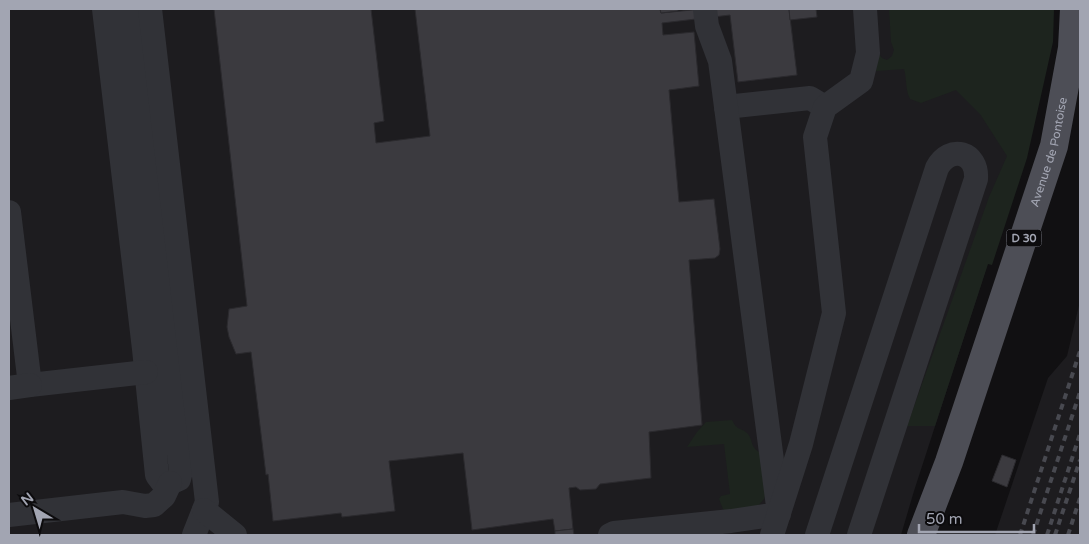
<svg xmlns="http://www.w3.org/2000/svg" width="1089" height="544" font-family="'Varela Round',sans-serif">
	<rect width="100%" height="100%" fill="#111012"/>
	<!-- built -->
	<g fill="#1d1c1f">
		<path d="M9,9H1044L988,263L914,491L901,535H9Z"/>
		<path d="M1080,301V535H995L1048,378L1067,356Z"/>
	</g>
	<!-- green -->
	<g fill="#1d241e">
		<path d="M889,9H1054L1053,42L1027,158L992,265L988,264L935,426H907L989,197L1007,156L980,114L956,90L921,103L910,99C905,89 907,79 904,69L876,71L873,67L877,52L882,58L887,60L892,56L894,50L891,42Z"/>
		<path d="M732,420C738,432 741,427 747,433C754,440 749,447 761,453L766,494L764,499L757,507L726,510L723,509L719,499L721,496L730,494L724,444L687,447L697,432L706,422Z"/>
	</g>
	<!-- building -->
	<g fill="#3b3a3f" stroke="#2b2a2e">
		<path d="M214,9H371L384,121L374,123L376,143L430,136L415,9H660L661,13L702,9H789L797,75L738,82L730,15L662,23L663,35L694,32L699,86L669,90L679,202L714,199L720,249L719,255L715,258L689,260L702,425L649,432L651,478L600,484L596,489L580,490L576,487L569,488L573,529L555,531L553,519L472,530L463,453L389,461L395,511L342,517L341,513L273,521L268,474L266,475L251,352L236,354L229,337L227,327L229,309L247,306Z"/>
		<path d="M660,9H678V11L661,13Z"/>
		<path d="M789,9H816L817,17L790,20Z"/>
		<path d="M1002,455L1016,460L1007,487L992,481Z"/>
		<path d="M573,529L574,535H555V531Z"/>
	</g>
	<g fill="none" stroke-linecap="round" stroke-linejoin="round">
		<!-- minor -->
		<g stroke="#313237" stroke-width="24">
			<path d="M104,9L144,349L157,475L163,483H170L179,479L181,471L127,9"/>
			<path d="M150,9L207,502L194,535"/>
			<path d="M726,107L810,98L825,107"/>
			<path d="M9,212L30,385L146,372"/>
			<path d="M9,388L30,385"/>
			<path d="M204,510L235,535"/>
			<path d="M9,515L123,502L145,506L154,505L164,496L170,483"/>
			<path d="M610,535L614,533L731,521L779,514L720,61L707,26L705,9"/>
			<path d="M772,535L801,444L834,313L815,137L825,107L861,81L868,53L865,9"/>
			<path d="M817,535L937,168C950,144 978,152 976,179L859,535"/>
		</g>
		<!-- major -->
		<path stroke="#4d4e56" stroke-width="28" id="s1" d="M921,535L949,462L1054,146L1072,48L1074,9"/>
		<!-- rail -->
		<g stroke="#484950" stroke-width="4" stroke-dasharray="6 5" stroke-linecap="butt">
			<path d="M1020,535L1080,351"/>
			<path d="M1033,535L1080,392"/>
			<path d="M1047,535L1080,434"/>
			<path d="M1055,535L1080,460"/>
			<path d="M1068,535L1080,498"/>
		</g>
	</g>
	<g text-anchor="middle" dominant-baseline="central" stroke-width="4" stroke-linejoin="round" paint-order="stroke">
		<!-- shield labels -->
		<rect fill="#0c0b0d" stroke="#757780" stroke-width="1" x="1006.5" y="229.5" width="35" height="17" rx="4"/>
		<g font-size="11" font-weight="bold" fill="#a2a5b2">
			<text x="1024" y="238">D 30</text>
		</g>
		<!-- street labels -->
		<g font-size="12" fill="#a2a5b2" stroke="#0c0b0d">
			<text stroke="none"><textPath href="#s1" startOffset="404">Avenue de Pontoise</textPath></text>
		</g>
	</g>
	<!-- border -->
	<rect width="1089" height="544" fill="none" stroke="#a2a5b2" stroke-width="20"/>
	<!-- north arrow -->
	<g transform="translate(35 509) rotate(322)" stroke="#0c0b0d" stroke-width="4" paint-order="stroke">
	<path d="M0-4L9 19L0 12L-9 19Z" fill="#a2a5b2"/>
	<text y="-8" font-size="14" font-weight="bold" text-anchor="middle" fill="#a2a5b2">N</text>
	</g>
	<!-- scale -->
	<path d="M919 524v8h115v-8" fill="none" stroke="#a2a5b2" stroke-width="2.5"/>
	<text x="926" y="524" font-size="15" fill="#a2a5b2" stroke="#0c0b0d" stroke-width="4" paint-order="stroke">50 m</text>
</svg>
